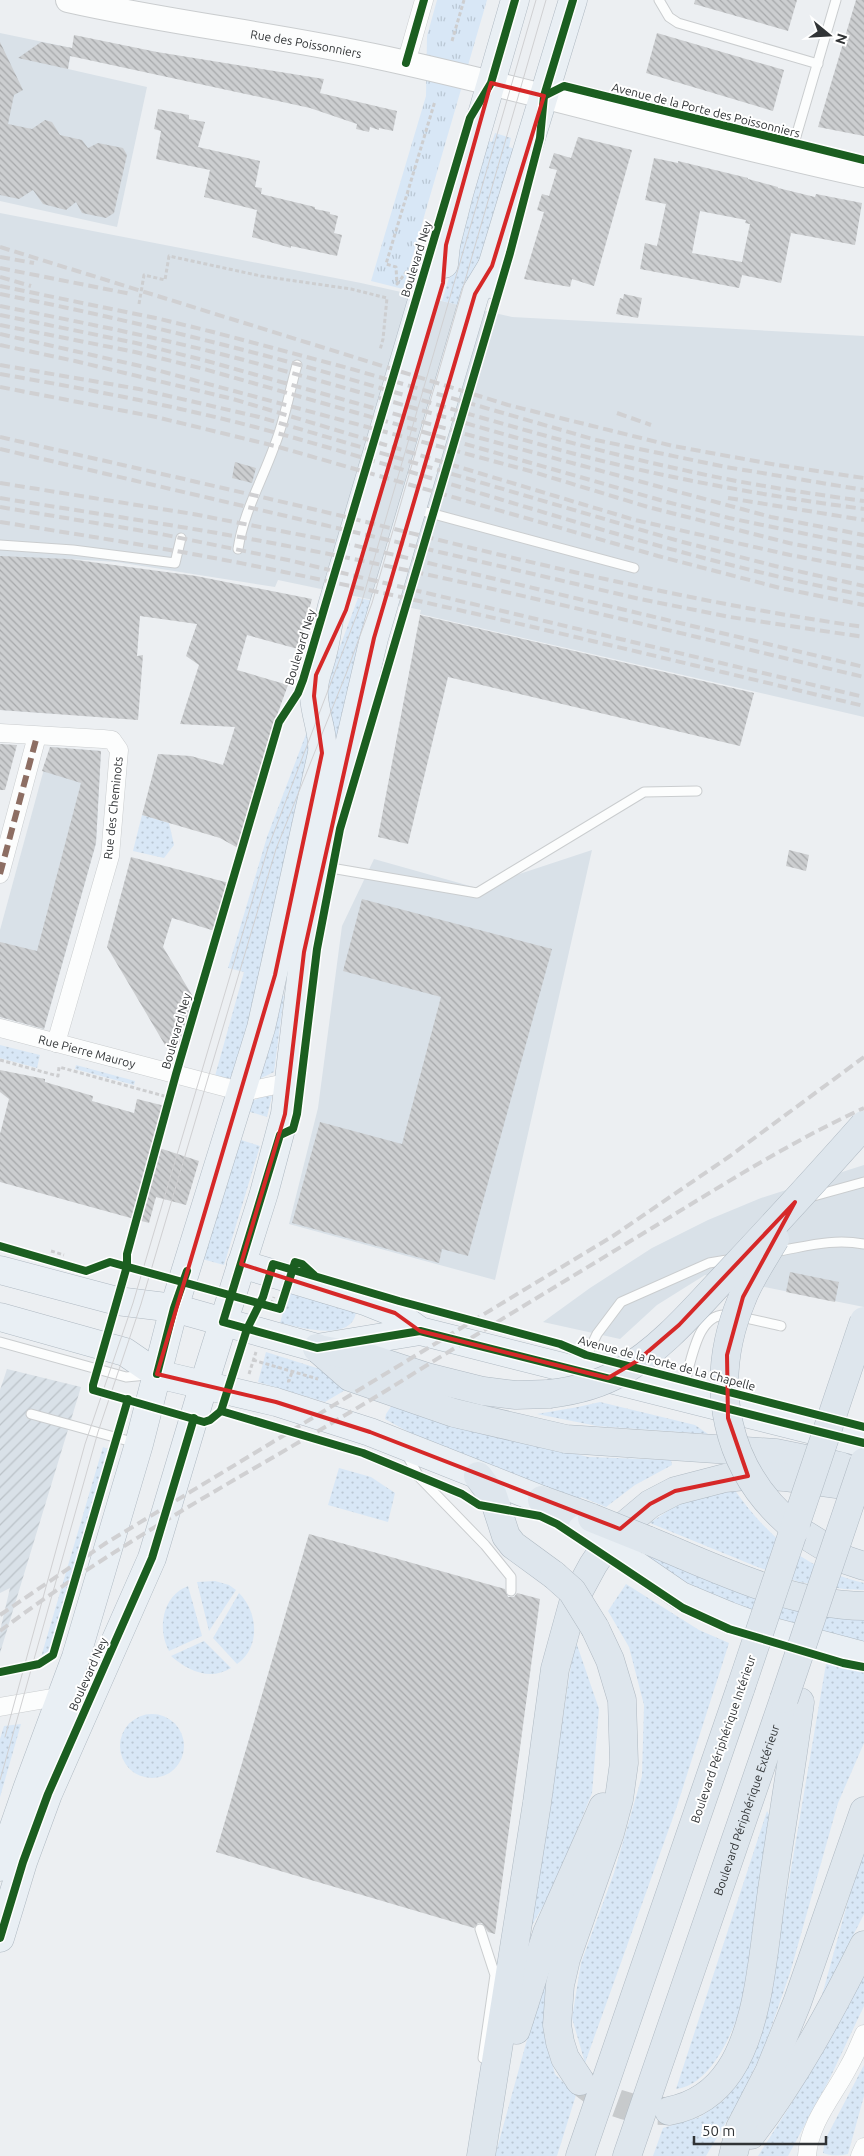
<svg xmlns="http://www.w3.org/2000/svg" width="864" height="2156" font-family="Ubuntu,sans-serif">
	<defs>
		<pattern id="industrial-furrows" width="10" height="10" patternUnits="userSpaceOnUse" patternTransform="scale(1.25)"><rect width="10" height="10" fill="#d9e1e8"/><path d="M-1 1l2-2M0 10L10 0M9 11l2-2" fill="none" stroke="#bbc2c8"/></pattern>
		<pattern id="grass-dots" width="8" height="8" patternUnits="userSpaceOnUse" patternTransform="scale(1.25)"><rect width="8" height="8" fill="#d8e7f6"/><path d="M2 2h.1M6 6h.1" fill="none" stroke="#bac7d4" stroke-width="1.8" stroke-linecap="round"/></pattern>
		<pattern id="park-tufts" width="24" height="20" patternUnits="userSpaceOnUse" patternTransform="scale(1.25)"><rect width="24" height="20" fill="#d8e7f6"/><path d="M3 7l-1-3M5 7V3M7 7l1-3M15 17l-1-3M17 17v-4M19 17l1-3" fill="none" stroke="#bac7d4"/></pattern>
		<pattern id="building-back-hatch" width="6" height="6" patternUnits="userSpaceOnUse" patternTransform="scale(1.25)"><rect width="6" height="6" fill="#ccced0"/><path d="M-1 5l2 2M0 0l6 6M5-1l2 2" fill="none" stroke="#a6a8aa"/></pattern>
	</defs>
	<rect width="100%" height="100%" fill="#eceff2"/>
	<!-- built -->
	<g fill="#d9e1e8">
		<path d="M0,33L72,48L68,69L147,87L117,227L0,201Z"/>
		<path d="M0,213L361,283L512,317L864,336V717L420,614L421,610L278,580L275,587L117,562L70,559L60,714L0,710Z"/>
		<path d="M50,747L101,751L96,843L44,1029L0,1017V930Z"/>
		<path d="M592,850L495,1280L289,1224L318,1108L342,926L374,859L477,888Z"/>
		<path d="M864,1165V1307L705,1275L657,1305L620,1339L543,1322L590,1288L652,1248L708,1220L761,1198Z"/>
	</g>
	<!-- industrial -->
	<path fill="url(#industrial-furrows)" d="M7,1369L81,1387L0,1653V1631L10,1588L0,1593V1390Z"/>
	<!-- grass -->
	<g fill="url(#grass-dots)">
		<path d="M495,133L511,138L509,147L517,150L467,307L442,301L462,234L483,139L492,142Z"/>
		<path d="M358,598L375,601L337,742L331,741L322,695Z"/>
		<path d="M311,721L313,742L274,941L233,1077L227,1079L215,1076L244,972L228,968L267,837Z"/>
		<path d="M142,815L169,823L174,845L164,858L133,851Z"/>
		<path d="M279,994L284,996L274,1072L257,1080Z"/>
		<path d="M0,1045L40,1055L37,1068L0,1058Z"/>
		<path d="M76,1065L135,1081L134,1085L75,1069Z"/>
		<path d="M269,1094L272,1096L267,1117L244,1110L247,1103Z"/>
		<path d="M238,1139L260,1146L224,1265L202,1259Z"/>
		<path d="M290,1288L356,1312C352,1343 299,1327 280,1323Z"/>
		<path d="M266,1352L320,1369L352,1386L325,1402L258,1382Z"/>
		<path d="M394,1402L514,1438L588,1457L671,1460L672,1465L635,1485L606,1507L581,1497L579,1500C514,1475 445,1454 385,1419L386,1414Z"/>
		<path d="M600,1402L695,1425L708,1434L597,1426L537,1414L578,1407Z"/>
		<path d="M103,1447L111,1450L50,1652L41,1657Z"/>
		<path d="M339,1468L371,1477L395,1493L388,1522L328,1505Z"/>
		<path d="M734,1489C768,1538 807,1569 864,1583V1590L844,1589L799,1582L755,1566L650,1523L672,1508L692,1499Z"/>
		<path d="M637,1549L838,1617L864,1620V1648L698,1596Z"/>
		<path d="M215,1581L229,1585L236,1590L209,1631L197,1582Z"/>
		<path d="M626,1584L699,1630L729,1643L676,1809L585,2063L572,2018L581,1963L614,1873L642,1776L644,1705L629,1647L608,1611Z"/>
		<path d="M188,1586L202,1636L169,1651C157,1629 162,1596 188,1586Z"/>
		<path d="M239,1593C258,1612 261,1647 237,1664L213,1638Z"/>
		<path d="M575,1639L599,1709L592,1793L553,1889L531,1927Z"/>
		<path d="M204,1641L231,1668C210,1681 188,1671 171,1656Z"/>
		<path d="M826,1664L864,1672V1743L838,1803L790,1973L764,2048L738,2102L706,2156H653L663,2128L700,2117L723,2101L740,2080L758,2040L772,1981Z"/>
		<circle cx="152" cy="1746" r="32"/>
		<path d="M21,1724L0,1797V1739L4,1726Z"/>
		<path d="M767,1811L773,1821C769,1849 765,1877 760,1904C756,1930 754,1956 748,1980C741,2015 716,2085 676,2089Z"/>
		<path d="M864,1843V1914L821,1999Z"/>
		<path d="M547,1967L543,2029L555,2074L576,2095L557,2156H495Z"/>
		<path d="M864,1974V2006L829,2080L788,2156H758L798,2093Z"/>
		<path d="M864,2065V2096L848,2154C841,2156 829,2156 823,2153L825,2140Z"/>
	</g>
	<!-- park -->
	<path fill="url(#park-tufts)" d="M437,0H487L403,289L371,281L426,96L427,36Z"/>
	<!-- building -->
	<g fill="url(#building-back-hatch)" fill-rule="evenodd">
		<path d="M695,0H797L788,31L694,4Z"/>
		<path d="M856,0H864V136L818,127Z"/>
		<path d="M657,33L784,70L773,111L646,73Z"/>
		<path d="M74,35L157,52L324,79L320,93L397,111L393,131L379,128V130L370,127L369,132L356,129L357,124L310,108L70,56L68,69L18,58L41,42L72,48Z"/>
		<path d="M0,42L23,90L14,95L8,124L32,129L45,120L52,122L60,135L82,140L88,148L98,143L123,148L127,155L114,213L106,218L82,213L76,202L66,210L43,204L33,190L19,199L0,195Z"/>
		<path d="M158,109L189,115V119L205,122L198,147L260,161L255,187L262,188L261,194L315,207V209L330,212V214L338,216L334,233L342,235L337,256L291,246V248L252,237L257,210L204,197L210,170L156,159L161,131L154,129Z"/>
		<path d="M578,137L632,150L594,286L572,279L570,287L524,279L544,212L537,210L542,194L549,196L557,170L549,168L554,153L571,158Z"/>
		<path d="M654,158L678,163V161L748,178V179L778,187V188L815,197L816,194L862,203L855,245L791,233L781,283L742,275L739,288L640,269L645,243L657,246L666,204L645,200ZM700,211L746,220L745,223L750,224L742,262L692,253Z"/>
		<path d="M624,294L642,298L638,318L616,314L620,298L623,299Z"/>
		<path d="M235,462L256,468L252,483L232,478Z"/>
		<path d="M0,556L69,559L196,576L312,599L298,649L247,635L237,670L288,685L272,729L238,848L220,838L142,815L158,754L191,756L223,765L235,727L180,724L199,665L186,656L197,624L140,616L137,656L143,655L138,720L0,710Z"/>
		<path d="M420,615L754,693L740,746L448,677L408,844L378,837Z"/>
		<path d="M0,744L17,745L5,790H0Z"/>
		<path d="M50,747L101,751L96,843L44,1029L0,1017V942L37,951L81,783L42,771Z"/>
		<path d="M789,850L809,855L806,871L786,866Z"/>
		<path d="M131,857L229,883L215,931L172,918L163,947L195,1000L182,1045H165L107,947Z"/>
		<path d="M362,899L552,949L468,1256L442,1249L439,1263L292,1223L320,1122L402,1144L441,997L343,971Z"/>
		<path d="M0,1070L45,1079V1082L93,1096L92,1101L134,1113L137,1099L165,1106L153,1146L199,1161L186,1205L156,1197L149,1223L0,1182V1134L9,1099L0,1092Z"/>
		<path d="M790,1272L839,1282L835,1302L786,1292Z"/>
		<path d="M309,1534L505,1589L508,1597H514L517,1593L540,1599L495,1934L488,1932L482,1923H478L474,1928L216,1852Z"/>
	</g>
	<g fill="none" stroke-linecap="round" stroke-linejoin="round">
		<!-- highway-tunnel -->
		<path stroke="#c7cacc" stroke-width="28" stroke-dasharray="28 14" stroke-linecap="butt" d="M581,2082C606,2103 634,2111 666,2111"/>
		<defs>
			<g id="lane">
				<path d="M659,0L669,17L678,23L818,64"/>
				<path d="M790,157L836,0"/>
				<path d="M426,512L634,568"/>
				<path d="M0,545L73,550L175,563L181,538"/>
				<path d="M238,549C244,511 261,483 274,447C285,421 289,392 297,365"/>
				<path d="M325,867L477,893L644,792L697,791"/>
				<path d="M810,1197L864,1182"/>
				<path d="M773,1252C805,1247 831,1238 864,1244"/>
				<path d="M0,1342L126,1377L147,1375"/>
				<path d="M580,1369L597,1334L621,1302L709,1263L733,1259"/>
				<path d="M681,1393C691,1371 694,1312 727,1315C745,1317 763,1322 781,1326"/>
				<path d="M31,1414L136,1443"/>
				<path d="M407,1455L419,1477L485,1545L511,1577V1591"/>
				<path d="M480,1929L495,1975L483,2058"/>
			</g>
			<g id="street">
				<path d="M406,63L424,0"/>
				<path d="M0,733L103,739L112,740L119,750L110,856L56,1043"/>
				<path d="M0,874L37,736"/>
				<path id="s1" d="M0,1028L243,1092L290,1082"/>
				<path d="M0,1707L63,1696"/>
				<path d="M807,2156C809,2123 834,2095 849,2066C855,2056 859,2045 864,2034"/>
				<path d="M860,2156L864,2147"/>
			</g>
			<g id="secondary">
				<path id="s2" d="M68,0C169,23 273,34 374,56C539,91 700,140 864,175"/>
			</g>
			<g id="primary">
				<path d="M444,264L446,245L459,194L515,0"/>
				<path d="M491,284L492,266L573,0"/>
				<path d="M241,1264L365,1301L395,1313L420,1331L864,1443"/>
				<path d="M0,1270L117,1301L174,1308L317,1348L420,1331"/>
				<path d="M0,1317L125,1352L157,1374L276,1402L370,1432L542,1500L561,1514"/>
				<path d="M630,1561L681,1596L729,1616L770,1631L864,1656"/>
				<path d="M0,1867L27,1789L76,1657L139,1444L174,1308L261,1028L322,753C324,733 315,716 314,696C312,680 320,667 323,652C327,637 328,621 332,606L428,280L446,245"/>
				<path d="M0,1938L23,1862L48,1794L152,1558L204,1384L264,1193L285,1114L304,952L332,818L374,638L475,294L492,266"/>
			</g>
			<g id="highway">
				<path d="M317,1348L350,1377L454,1413L566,1439L776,1453L840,1466L864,1476"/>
				<path d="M318,1349L372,1359L427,1377L483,1391L516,1395L549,1394"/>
				<path d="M478,1476L493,1496L506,1536L513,1545L554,1575"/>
				<path d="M542,1500L592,1518"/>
				<path d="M796,1529L846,1560L864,1566"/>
				<path d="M647,1540C716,1568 788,1605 864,1606"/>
				<path d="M516,2030L547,1933L603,1807"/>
				<path d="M580,2081L565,2058L560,2042L557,2025L560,1985L566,1959L610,1833L619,1799L624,1763L622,1700L610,1660L595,1628"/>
				<path d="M669,2111C695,2106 715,2093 730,2070C760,2025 764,1944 772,1890C781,1827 792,1765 800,1702"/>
				<path d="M751,2135C796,2076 831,2011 864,1945"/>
				<path d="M481,2156L537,1803L555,1669L574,1600L593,1565L613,1535L650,1504L675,1491L725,1478L755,1475L784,1477L864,1488"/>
				<path d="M580,2156L741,1687"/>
				<path id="s3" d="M627,2156L784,1699"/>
				<path d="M733,2156L740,2128L769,2072L797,2003L864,1811"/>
			</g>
		</defs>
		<!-- lane casing -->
		<use href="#lane" stroke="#cacdcf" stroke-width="11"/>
		<!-- street casing -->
		<use href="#street" stroke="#cacdcf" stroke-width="19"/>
		<!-- secondary casing -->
		<use href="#secondary" stroke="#cacdcf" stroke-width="26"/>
		<!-- primary casing -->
		<use href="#primary" stroke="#afb9c2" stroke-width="29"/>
		<!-- highway casing -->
		<use href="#highway" stroke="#afb9c2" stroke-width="29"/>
		<!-- path -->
		<g stroke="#cdced0" stroke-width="3" stroke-dasharray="4 2.5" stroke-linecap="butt">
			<path d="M452,41L464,0"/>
			<path d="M407,271L397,284L396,267L386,264L435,101"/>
			<path d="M139,304L144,275L165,280L169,256L261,276L351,289L387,298L383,339L380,350"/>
			<path d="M0,1060L58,1076L59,1067L175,1099"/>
			<path d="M51,1251L64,1255"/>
			<path d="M271,1304L274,1297"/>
			<path d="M253,1360L318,1379"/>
			<path d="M249,1374L256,1352"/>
			<path d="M287,1381H289L292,1372"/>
		</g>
		<!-- lane -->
		<use href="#lane" stroke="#fcfdfd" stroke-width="9"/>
		<!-- street -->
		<use href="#street" stroke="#fcfdfd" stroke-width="18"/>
		<!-- secondary -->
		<use href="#secondary" stroke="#fcfdfd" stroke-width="24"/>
		<!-- primary -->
		<use href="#primary" stroke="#e9eff4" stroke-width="28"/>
		<!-- highway -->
		<use href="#highway" stroke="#dee6ed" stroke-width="28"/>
		<!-- tram -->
		<g stroke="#d0d0d2" stroke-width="1">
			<path d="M5,1737L85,1444L133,1303L268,848L362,601L536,0"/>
			<path d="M0,1780L98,1432L141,1304L276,849L346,674L372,603L546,0"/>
		</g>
		<!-- rail -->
		<g stroke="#d0d0d2" stroke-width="4" stroke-dasharray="10 5" stroke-linecap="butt">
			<path d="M0,247L508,405L673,446L777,465L864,478"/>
			<path d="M0,257L34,263"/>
			<path d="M0,268L131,294"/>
			<path d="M0,277L31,286"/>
			<path d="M0,286L160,319L213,332L348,368L596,440L726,467L864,490"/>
			<path d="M0,294C101,314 201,338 300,365C429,401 557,443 688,471C746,484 805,493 864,501"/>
			<path d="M0,306C70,320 140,334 209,351C332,382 453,421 575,454C670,479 767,496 864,509"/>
			<path d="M0,315L136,343L207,361L469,435L771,517L864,535"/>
			<path d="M0,325L135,352L204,369L667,502L729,518L864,546"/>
			<path d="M0,334L149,368L530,471L648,507L789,543L864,558"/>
			<path d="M0,345L75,361L233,399L635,520L790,555L864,569"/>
			<path d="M0,365L139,389L259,417L679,541L775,566L864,586"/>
			<path d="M0,374C86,389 171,405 255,427C458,482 657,555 864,595"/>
			<path d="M0,387L156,417L275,446L658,556L780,588L864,605"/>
			<path d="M617,413L651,425"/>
			<path d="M0,437C114,463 229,489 342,516C515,559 687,602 864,627"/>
			<path d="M0,449L640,599L730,617L864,637"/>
			<path d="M0,483L193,514L353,545L864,667"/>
			<path d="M0,498C98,514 196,528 293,547C485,584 674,632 864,677"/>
			<path d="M728,498L864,520"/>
			<path d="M0,507L161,534L288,560L864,697"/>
			<path d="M0,522C95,537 190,552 284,572C478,612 671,660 864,706"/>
			<path d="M0,1615L106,1543L613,1236L730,1156L864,1057"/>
			<path d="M0,1631C123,1538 261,1467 392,1387C478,1333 565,1281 652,1228C721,1186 790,1142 864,1108"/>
		</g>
		<defs>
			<path id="primary-bridge" d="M582,1529L630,1561"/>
			<g id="highway-bridge">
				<path d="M775,1239C764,1258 750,1278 742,1299C707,1383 724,1471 796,1529"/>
				<path d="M549,1394C574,1391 599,1385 621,1372C662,1348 693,1311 725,1277C772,1227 818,1177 864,1125"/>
				<path d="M592,1518L647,1540"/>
				<path d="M554,1575L572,1591L595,1628"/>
				<path d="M741,1687L864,1321"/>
				<path d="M784,1699L864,1462"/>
			</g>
		</defs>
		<!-- primary-bridge casing -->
		<use href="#primary-bridge" stroke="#afb9c2" stroke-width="29" stroke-linecap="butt"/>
		<!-- highway-bridge casing -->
		<use href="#highway-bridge" stroke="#afb9c2" stroke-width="29" stroke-linecap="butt"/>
		<!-- primary-bridge -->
		<use href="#primary-bridge" stroke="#e9eff4" stroke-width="28"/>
		<!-- highway-bridge -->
		<use href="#highway-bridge" stroke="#dee6ed" stroke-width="28"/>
		<!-- quiet -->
		<path stroke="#8d6e63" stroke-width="6" stroke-dasharray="12 6" stroke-linecap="butt" d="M0,874L37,736"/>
		<defs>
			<g id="cycleway">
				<path d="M573,0L544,96L540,138L510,253L340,829L317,949L297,1114L293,1129L280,1135L223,1322L317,1348L420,1331L864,1443"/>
				<path d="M406,63L424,0"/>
				<path d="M544,96L564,86L864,160"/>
				<path d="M0,1246L86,1271L110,1262L280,1309L295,1262L302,1264L314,1275"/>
				<path d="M157,1374L174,1308L187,1271"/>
				<path d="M221,1411L210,1420L204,1422L93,1390V1385L127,1266V1254L176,1074L279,722L298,693L303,680L470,118L491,83L515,0"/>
				<path d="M221,1411L247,1329L263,1297L273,1264L399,1301L560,1344L586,1355L864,1427"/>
				<path d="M221,1411L363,1453L462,1494L479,1505L540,1516L557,1524L683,1608L729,1629L843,1663L864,1667"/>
				<path d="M0,1672L39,1664L53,1655L128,1399"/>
				<path d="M0,1938L23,1862L48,1794L152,1558L194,1418"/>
			</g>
		</defs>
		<!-- cycleway casing -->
		<use href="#cycleway" stroke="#fff" stroke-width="11"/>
		<!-- cycleway -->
		<use href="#cycleway" stroke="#1b5e20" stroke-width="8"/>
	</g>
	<!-- marked area -->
	<path fill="none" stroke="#d62828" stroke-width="4" stroke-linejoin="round" d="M491,83L544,96L492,266L475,294L374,638L304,952L285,1114L241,1264L395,1313L420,1331L608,1378L637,1361L679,1325L795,1202L743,1297L727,1355L728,1418L748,1476L675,1491L650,1504L620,1529L370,1432L276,1402L157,1374L275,975L322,753L314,696L316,675L346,610L443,283L446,245Z"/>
	<g text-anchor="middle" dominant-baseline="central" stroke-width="4" stroke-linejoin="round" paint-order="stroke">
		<!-- street labels -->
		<g font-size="12" fill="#313436" stroke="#fff">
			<text stroke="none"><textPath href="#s2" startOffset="242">Rue des Poissonniers</textPath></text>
			<text transform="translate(706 110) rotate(14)">Avenue de la Porte des Poissonniers</text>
			<text transform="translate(416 259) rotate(-73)">Boulevard Ney</text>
			<text transform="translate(300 647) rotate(-73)">Boulevard Ney</text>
			<text transform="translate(113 808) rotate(-84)">Rue des Cheminots</text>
			<text transform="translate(176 1031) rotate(-74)">Boulevard Ney</text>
			<text stroke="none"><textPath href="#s1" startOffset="90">Rue Pierre Mauroy</textPath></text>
			<text transform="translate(667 1363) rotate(15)">Avenue de la Porte de La Chapelle</text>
			<text transform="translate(88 1674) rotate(-66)">Boulevard Ney</text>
			<text transform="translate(723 1739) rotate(-71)">Boulevard Périphérique Intérieur</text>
			<text stroke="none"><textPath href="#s3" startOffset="366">Boulevard Périphérique Extérieur</textPath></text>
		</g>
	</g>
	<!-- north arrow -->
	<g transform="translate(829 35) rotate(108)" stroke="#ffffff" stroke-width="4" paint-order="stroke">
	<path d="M0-4L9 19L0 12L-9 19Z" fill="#313436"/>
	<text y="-8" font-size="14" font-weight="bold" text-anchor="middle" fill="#313436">N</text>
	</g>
	<!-- scale -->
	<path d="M694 2136v8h132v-8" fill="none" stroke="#313436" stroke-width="2.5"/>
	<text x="702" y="2136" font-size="15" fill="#313436" stroke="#ffffff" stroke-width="4" paint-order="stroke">50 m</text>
</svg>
